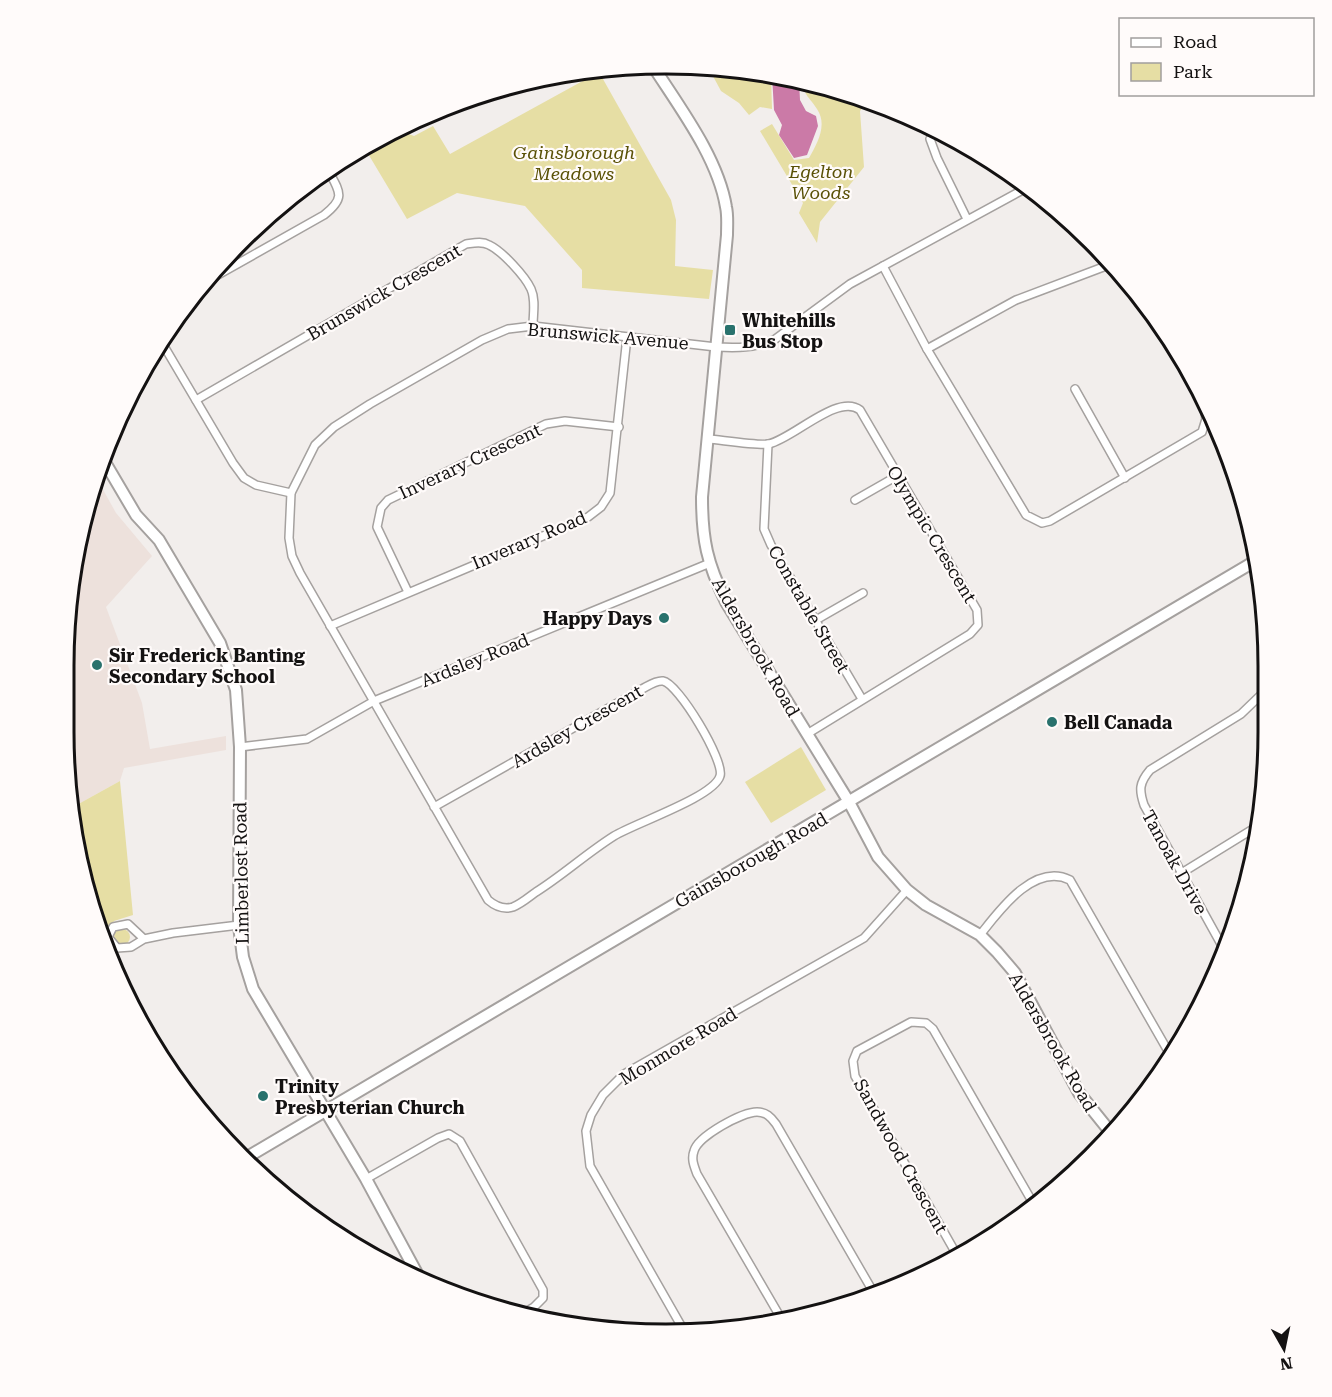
<svg xmlns="http://www.w3.org/2000/svg" width="1332" height="1397" font-family="'Roboto Serif',serif">
	<rect width="100%" height="100%" fill="#f2eeec"/>
	<!-- built -->
	<path fill="#ede1dc" d="M96,477L116,513L152,556L106,607L142,703L150,749L226,736V750L124,768L120,781L73,807L64,626L84,510Z"/>
	<!-- green -->
	<g fill="#e6dea4">
		<path d="M707,65L771,75L772,109L760,107L749,115L739,103L721,91Z"/>
		<path d="M599,72L671,200L676,220L675,266L713,270L709,299L582,288V270L525,206L457,193L407,219L367,152L398,130L414,136L433,126L450,154Z"/>
		<path d="M802,80L822,84L867,101L860,111L864,167L820,222L817,243L799,213L803,203L760,131L772,124L794,160L809,158C817,144 828,125 817,109C809,96 805,98 802,80Z"/>
		<path d="M801,747L826,790L771,823L745,782Z"/>
		<path d="M120,781L133,915L114,921L103,941L75,849L73,807Z"/>
		<circle cx="122" cy="937" r="8"/>
	</g>
	<!-- water -->
	<path fill="#cb7aa7" d="M772,75L799,80L800,100L806,111L816,116L818,126L807,155L794,158L779,135L782,125L774,110Z"/>
	<g fill="none" stroke-linecap="round" stroke-linejoin="round">
		<defs>
			<g id="street">
				<path d="M408,124L415,125L453,104"/>
				<path d="M930,139L937,158L967,219"/>
				<path d="M883,266L927,349L1016,300L1106,266L1119,268"/>
				<path d="M200,285L324,215C346,198 340,192 328,170"/>
				<path d="M161,341L233,463L244,478L256,485L291,493"/>
				<path d="M927,349L1026,515L1042,523L1050,521L1202,432L1206,419L1204,406L1158,322"/>
				<path d="M1075,389L1125,478"/>
				<path d="M196,400L466,244C474,243 482,241 489,245C502,251 525,276 531,289C536,300 533,314 533,326"/>
				<path d="M709,439C721,440 760,446 769,444C794,438 838,393 860,410L977,610L978,625L970,634L807,734"/>
				<path d="M768,444L764,529L771,545L862,699"/>
				<path d="M855,500L897,476"/>
				<path d="M408,592L377,527L381,508L388,500L546,424L565,421L619,427"/>
				<path d="M816,620L863,593"/>
				<path d="M330,626L588,517L601,507L610,493L627,337"/>
				<path d="M240,747L307,739L374,701L710,563"/>
				<path d="M434,807L642,689C648,686 656,680 663,681C678,683 725,761 720,776C714,797 635,823 614,836C587,853 563,875 536,892C529,897 521,904 513,907C503,910 495,906 488,900C425,791 362,682 300,573L292,556L289,538L291,493L315,445L334,427L370,404L482,340L508,329L533,326L716,347C739,348 753,348 774,340L850,284L1030,186"/>
				<path d="M1180,874L1253,829L1260,827"/>
				<path d="M980,935C999,911 1034,862 1070,880L1172,1058"/>
				<path d="M144,939L131,947L117,948L108,937L113,927L128,924L144,939L173,933L239,925"/>
				<path d="M1226,953L1144,805C1139,790 1139,783 1150,770L1241,714L1267,689"/>
				<path d="M366,1179L438,1138L449,1134L460,1141L543,1290V1298L534,1307L522,1314"/>
				<path d="M958,1257L855,1076L853,1061L857,1051L911,1022L926,1023L933,1029L1033,1203"/>
				<path d="M782,1320L697,1174C694,1166 691,1159 694,1151C698,1136 742,1112 757,1112C766,1112 771,1117 776,1124L875,1295"/>
				<path d="M683,1329L590,1166L586,1131L591,1115L603,1095L624,1074L864,938L907,890"/>
			</g>
			<g id="secondary">
				<path d="M653,66C680,108 718,158 726,207C728,216 727,226 727,235L702,497C702,540 707,563 726,602L849,802L878,857L907,890L926,905L980,935L997,952L1015,973L1079,1093L1112,1134"/>
				<path d="M103,459L136,515L159,540L220,643L236,690L240,747L239,926L243,957L253,989L366,1179L420,1279"/>
				<path d="M244,1159L1257,560"/>
			</g>
		</defs>
		<!-- street casing -->
		<use href="#street" stroke="#a5a19f" stroke-width="10"/>
		<!-- secondary casing -->
		<use href="#secondary" stroke="#a5a19f" stroke-width="14"/>
		<!-- street -->
		<use href="#street" stroke="#fff" stroke-width="7"/>
		<!-- secondary -->
		<use href="#secondary" stroke="#fff" stroke-width="10"/>
	</g>
	<!-- markers -->
	<g fill="#29726d" stroke="#fffbfa" stroke-width="2">
		<rect x="724" y="324" width="12" height="12" rx="3"/>
		<circle cx="664" cy="618" r="6"/>
		<circle cx="97" cy="665" r="6"/>
		<circle cx="1052" cy="722" r="6"/>
		<circle cx="263" cy="1096" r="6"/>
	</g>
	<g text-anchor="middle" dominant-baseline="central" stroke-width="4.5" stroke-linejoin="round" paint-order="stroke">
		<!-- park labels -->
		<g font-size="18" font-style="italic" fill="#5a5106" stroke="#fffbfa">
			<text x="574" y="152">Gainsborough<tspan x="574" dy="21">Meadows</tspan></text>
			<text x="821" y="171">Egelton<tspan x="821" dy="21">Woods</tspan></text>
		</g>
		<!-- street labels -->
		<g font-size="18" fill="#141212" stroke="#fffbfa">
			<text transform="translate(384 292) rotate(-30)">Brunswick Crescent</text>
			<text transform="translate(608 336) rotate(5)">Brunswick Avenue</text>
			<text transform="translate(470 461) rotate(-25)">Inverary Crescent</text>
			<text transform="translate(932 534) rotate(59)">Olympic Crescent</text>
			<text transform="translate(529 540) rotate(-23)">Inverary Road</text>
			<text transform="translate(809 609) rotate(60)">Constable Street</text>
			<text transform="translate(756 647) rotate(60)">Aldersbrook Road</text>
			<text transform="translate(475 660) rotate(-22)">Ardsley Road</text>
			<text transform="translate(577 726) rotate(-30)">Ardsley Crescent</text>
			<text transform="translate(751 860) rotate(-30)">Gainsborough Road</text>
			<text transform="translate(1175 862) rotate(61)">Tanoak Drive</text>
			<text transform="translate(241 873) rotate(-91)">Limberlost Road</text>
			<text transform="translate(1053 1042) rotate(60)">Aldersbrook Road</text>
			<text transform="translate(678 1046) rotate(-31)">Monmore Road</text>
			<text transform="translate(901 1156) rotate(61)">Sandwood Crescent</text>
		</g>
		<!-- poi labels -->
		<g font-size="18" font-weight="bold" fill="#141212" stroke="#fffbfa" text-anchor="start">
			<text x="742" y="320">Whitehills<tspan x="742" dy="21">Bus Stop</tspan></text>
			<text x="652" y="618" text-anchor="end">Happy Days</text>
			<text x="109" y="655">Sir Frederick Banting<tspan x="109" dy="21">Secondary School</tspan></text>
			<text x="1064" y="722">Bell Canada</text>
			<text x="275" y="1086">Trinity<tspan x="275" dy="21">Presbyterian Church</tspan></text>
		</g>
	</g>
	<!-- crop -->
	<path d="M0 0H1332V1397H0ZM666 74H666A592 592 0 0 1 1258 666V732A592 592 0 0 1 666 1324H666A592 592 0 0 1 74 732V666A592 592 0 0 1 666 74Z" fill="#fffbfa" fill-rule="evenodd"/>
	<path fill="none" stroke="#141212" stroke-width="3" d="M666 74H666A592 592 0 0 1 1258 666V732A592 592 0 0 1 666 1324H666A592 592 0 0 1 74 732V666A592 592 0 0 1 666 74Z"/>
	<!-- legend -->
	<rect x="1119" y="18" width="195" height="78" fill="#fffbfa" stroke="#a19e9d" stroke-width="1.5"/>
	<rect x="1131" y="38" width="30" height="9" fill="#ffffff" stroke="#a19e9d" stroke-width="1.5"/>
	<text x="1173" y="48" font-size="18" fill="#141212">Road</text>
	<rect x="1131" y="63" width="30" height="18" fill="#e6dea4" stroke="#a19e9d" stroke-width="1.5"/>
	<text x="1173" y="78" font-size="18" fill="#141212">Park</text>
	<!-- north arrow -->
	<g transform="translate(1284 1349) rotate(171)" stroke="#fffbfa" stroke-width="4.5" paint-order="stroke">
	<path d="M0-4.5L10 22L0 15L-10 22Z" fill="#141212"/>
	<text y="-9" font-size="16" font-weight="bold" text-anchor="middle" fill="#141212">N</text>
	</g>
</svg>
